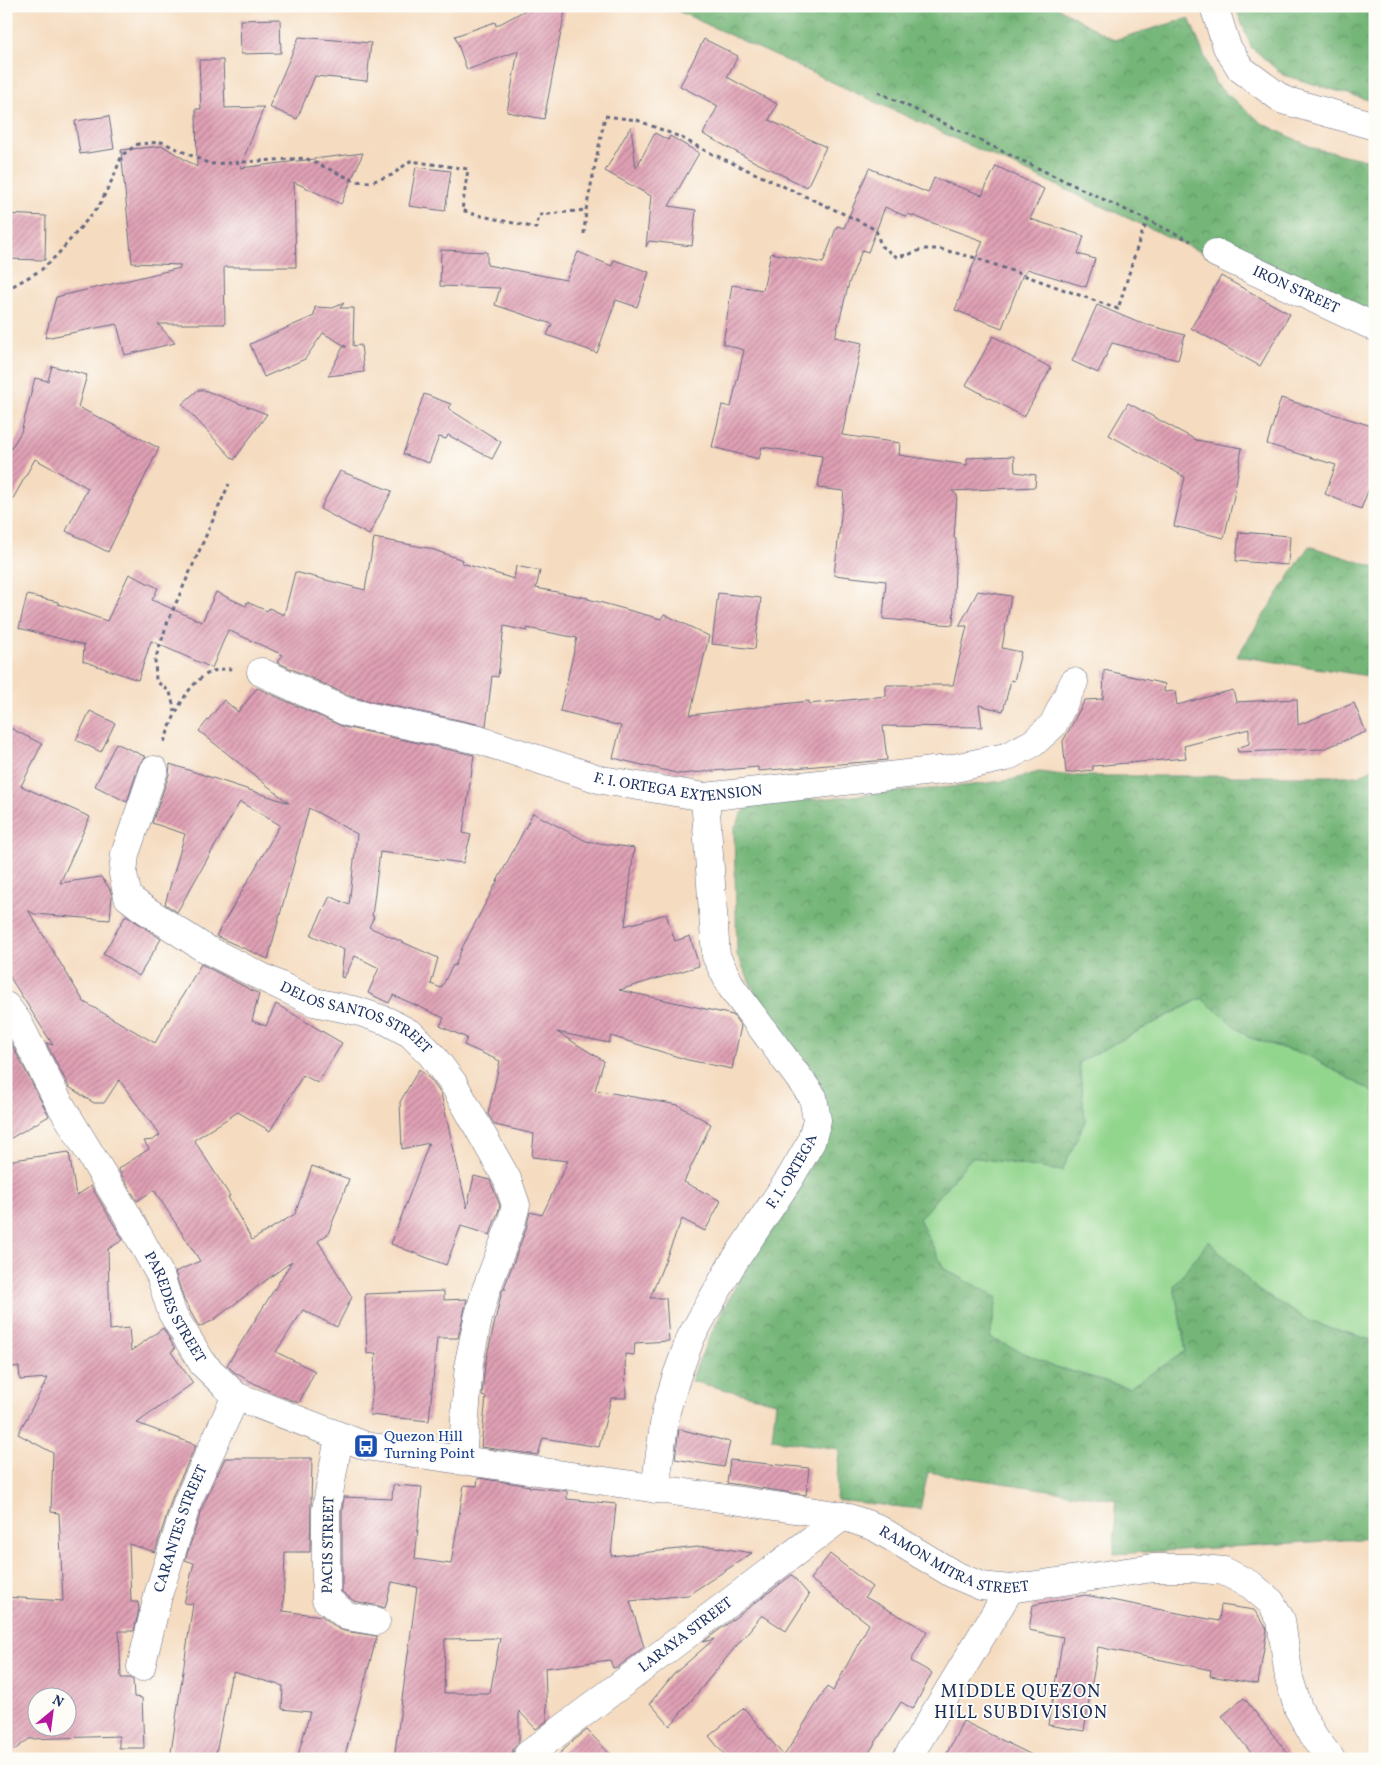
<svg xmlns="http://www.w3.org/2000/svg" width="1381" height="1765" font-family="Vollkorn,serif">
	<defs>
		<pattern id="forest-crowns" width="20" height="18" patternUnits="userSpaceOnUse" patternTransform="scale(1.25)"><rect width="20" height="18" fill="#75b678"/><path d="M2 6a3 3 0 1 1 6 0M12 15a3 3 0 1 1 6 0" fill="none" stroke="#5f9466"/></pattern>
		<pattern id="building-hatch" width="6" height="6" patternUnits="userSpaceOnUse" patternTransform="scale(1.25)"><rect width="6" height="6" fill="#e0a0b4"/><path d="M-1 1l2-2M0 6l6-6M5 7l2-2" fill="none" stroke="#b58396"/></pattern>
	</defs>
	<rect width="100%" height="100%" fill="#fdfcf7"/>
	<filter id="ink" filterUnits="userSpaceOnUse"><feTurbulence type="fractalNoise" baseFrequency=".02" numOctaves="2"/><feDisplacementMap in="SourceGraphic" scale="10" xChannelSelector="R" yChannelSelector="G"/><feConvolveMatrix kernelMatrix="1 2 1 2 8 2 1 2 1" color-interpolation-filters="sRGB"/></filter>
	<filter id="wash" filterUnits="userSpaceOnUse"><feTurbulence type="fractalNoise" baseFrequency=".0096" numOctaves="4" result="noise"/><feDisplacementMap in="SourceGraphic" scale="20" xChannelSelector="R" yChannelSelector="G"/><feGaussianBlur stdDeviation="1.12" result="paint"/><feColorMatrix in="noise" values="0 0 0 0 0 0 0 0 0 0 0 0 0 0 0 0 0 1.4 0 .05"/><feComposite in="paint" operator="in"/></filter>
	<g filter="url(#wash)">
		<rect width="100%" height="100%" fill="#f5dbbf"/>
		<!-- grass -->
		<path fill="#92d58d" stroke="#568276" d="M1202,998L1248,1037L1311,1057L1375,1093V1341L1311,1322L1259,1291L1209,1241L1174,1286L1186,1351L1129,1388L1056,1367L990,1338L997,1297L944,1269L919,1219L972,1157L1062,1171L1085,1121L1079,1062Z"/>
		<!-- forest -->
		<g fill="url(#forest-crowns)" stroke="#48726b">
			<path d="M667,6H1055L1114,40L1189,18L1216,85L1262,123L1313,148L1375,162V332Z"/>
			<path d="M1235,6H1375V102L1283,75L1251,47Z"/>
			<path d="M1309,546L1375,567V677L1237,656Z"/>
			<path d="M1375,768V1093L1311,1057L1248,1037L1201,998L1079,1062L1085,1121L1062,1171L972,1157L919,1219L944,1269L997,1297L990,1338L1056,1367L1129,1388L1186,1351L1174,1286L1209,1241L1259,1291L1311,1322L1375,1341V1538L1114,1554L1116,1500L928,1472L920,1509L836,1500L839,1449L772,1439L776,1402L691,1381C723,1294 779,1218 827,1139L829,1114L822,1087L809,1065L765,1013L737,955L734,829L742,813L753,805L973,785L1010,780L1039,772L1071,776H1358Z"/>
		</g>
		<g id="blocks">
			<!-- building -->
			<g fill="url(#building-hatch)" fill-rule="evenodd">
				<path d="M533,6H566L544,119L507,112L518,51L467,70L455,36L495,22L496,26Z"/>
				<path d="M280,19L281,53L241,54L240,20Z"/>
				<path d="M299,37L371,43L367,81L315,76L297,119L269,107Z"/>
				<path d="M704,39L738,56L727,77L777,104L769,120L826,147L807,187L755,162L703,134L718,106L680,86Z"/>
				<path d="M199,60H223L225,108L264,107L240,168L363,153L341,204L294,182L296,267H224L225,324H158L175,343L125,355L117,324L45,338L56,297L180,268V265L132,263L121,150L163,146L197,167L196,109H201Z"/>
				<path d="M109,116L114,149L80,154L75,121Z"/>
				<path d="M631,126L636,168L655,133L668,140L670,136L699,153L669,206L696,210L692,246L649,241L646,247L651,196L605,171Z"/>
				<path d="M996,166L1044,189L1030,219L1084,236L1078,254L1095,259L1086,287L1027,269L1024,275L1023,274L1002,328L955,310L983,241L908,214L907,217L885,207L868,252L862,250L849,283L835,337L862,343L842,435L900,443L899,455L967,465V458L1014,456L1015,472L1036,475L1035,487L952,491L957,495L954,538L956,539L953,625L883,619L886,581L834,575L844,491L818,488L822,456L762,447L759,459L712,447L722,405L731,407L744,350L723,344L732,285L763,290L771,253L823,263L837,226L844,228L869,168L928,193L934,178L982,195Z"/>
				<path d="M416,167L451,171L445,211L409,206Z"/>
				<path d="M6,214L46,216L45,260L6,259Z"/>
				<path d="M441,250L487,252V265L566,280L578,252L612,266L614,260L649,272L637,307L616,300L597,353L547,335L552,324L495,305L500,288L440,286Z"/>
				<path d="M1221,276L1290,314L1260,366L1191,328Z"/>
				<path d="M344,303L340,308H354L353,346L361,345L364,372L328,376L343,347H347L323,333L305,359L264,377L250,344L314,316L315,307L333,308Z"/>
				<path d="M1097,305L1137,322L1185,335L1178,360L1112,343L1098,373L1072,361Z"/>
				<path d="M993,336L1051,368L1024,417L966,385Z"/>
				<path d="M52,366L87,375L78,407L159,448L108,552L66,531L88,488L35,459L6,511V457L21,432L35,378L48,381Z"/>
				<path d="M198,390H204L267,414L234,460L182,404Z"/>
				<path d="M424,394L451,404L449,409L501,442L492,459L448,435L446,439L439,437L429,463L403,454Z"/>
				<path d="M1281,398L1375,427V473L1361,509L1325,494L1336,465L1267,444Z"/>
				<path d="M1128,403L1196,440L1242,448L1234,496L1224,538L1174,526L1185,477L1109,435Z"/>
				<path d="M340,471L392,491L369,535L320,509Z"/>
				<path d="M1239,532L1290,536L1288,565L1236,561Z"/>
				<path d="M374,538L428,548L463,560L462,563L514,579L516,566L540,571L536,588L588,598V599L661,619L664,614L709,636L690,715L809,701V704L886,696V685H953L967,626H959L978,591L1011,596L1002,648L1021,652L1014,681L1011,680L1003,711L979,705L982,727L883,726L887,760L758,771V767L680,774L613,758L621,726L560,711L577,638L527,628V631L504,626L498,677L492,676L486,726L352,697L277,662L283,655L228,630L212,668L151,641L138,680L83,661L84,645L19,628L27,595L58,602V604L107,621L129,574L158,588L152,600L202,622L216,592L246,606L247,602L267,611L269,608L284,615L295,572L365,590Z"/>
				<path d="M718,593L761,598L755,649L712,644Z"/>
				<path d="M1104,670L1165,684L1164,692L1175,691L1177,705L1233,690L1236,702L1297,699L1298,725L1354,703L1366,732L1323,749L1238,752L1237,748L1249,744V729L1184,746L1186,758L1093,766V770L1066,773L1063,741L1085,700L1103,699Z"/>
				<path d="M257,688L344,727L474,755L463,833L471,835L463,863L380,852L372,916L374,917L369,927L438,958L431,984L441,988L453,965L455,966L462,948L533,813L586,841L634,848L625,926L666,914L675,941L690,936L699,966L619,990L733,1015L741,1026L732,1069L688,1060L611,1036L609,1043L557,1032L604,1061L595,1090L678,1105L711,1124L684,1182L721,1201L705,1231L682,1219L650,1298H666L669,1341L635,1343L634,1355L625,1354L626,1398H611L599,1447L543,1438L538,1455L481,1447L486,1397L482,1396L485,1364L501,1295L503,1289H506L504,1288L526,1229L530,1212L542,1215L568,1161L532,1157L534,1134L495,1125L488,1114L500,1061L464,1045L467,1038L440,1026L444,1018L393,995L389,1003L368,993L379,968L355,956L344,978L341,977L344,950L311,935L330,896L349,905L357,834L309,808L268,959L216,936L280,825L240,802L177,912L165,904L185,834L152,823L169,775L170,764L289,803L199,731L224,700L238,712Z"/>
				<path d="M90,711L115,723L101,752L76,740Z"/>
				<path d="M6,726L42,744L21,786L90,817L60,883L101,877L110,889L112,895L110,920L34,914L28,910L84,1002L155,1043L201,964L259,994L252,1021L266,1026L276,1004L342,1043L318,1083L303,1075L270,1131L238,1112L194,1140L230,1196L228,1197L252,1240L295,1214L312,1166L349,1179L328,1234L318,1241L352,1297L337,1327L303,1310L276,1352L315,1371L299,1403L275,1394L246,1379L234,1372L227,1365L292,1261L212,1321L199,1327L184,1300L175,1272L200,1261L154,1190L137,1201L118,1169L149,1149L144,1141L153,1140L160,1135L119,1080L104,1103H94L69,1087L46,1043L53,1045L6,971Z"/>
				<path d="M116,743L146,757L139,765L127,802L95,786Z"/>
				<path d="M126,915L161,939L139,976L103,954Z"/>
				<path d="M6,1033L49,1116L6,1141Z"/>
				<path d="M419,1069L431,1080L441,1094L467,1208L474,1176L490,1180L500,1206L490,1235L461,1226L446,1265L391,1244L429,1143L402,1149L400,1102Z"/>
				<path d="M69,1152L76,1196L91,1186L123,1240L108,1249L110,1330L129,1328L131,1351L163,1328L175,1349L171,1352L193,1383L137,1423L196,1445L173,1495L155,1552L129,1544L131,1602H138L139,1610L134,1631H119L121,1678H130L133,1680L134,1697L142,1698L144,1748H119V1736L29,1739L6,1756V1597L63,1601L59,1513L51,1512L53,1453L18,1434L48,1378L20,1380L19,1367L6,1366V1161ZM38,1698H68V1728H38Z"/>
				<path d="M444,1291V1300L467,1299L458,1338H437L429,1421L370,1415L376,1353L367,1354L365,1294Z"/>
				<path d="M679,1429L730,1442L724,1467L675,1459Z"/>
				<path d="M225,1458H312L310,1552H285L283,1611L322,1616L337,1628L344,1631L377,1636L344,1759H297L310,1712L282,1709L283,1686L233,1672V1677L231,1676L215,1759H170L193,1604L184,1603L194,1563L185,1560L203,1506Z"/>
				<path d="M730,1460L809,1468L806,1495L727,1483Z"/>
				<path d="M478,1478L530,1486L529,1487L567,1491V1499L616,1504L611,1556L708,1546L752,1553L688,1595L630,1601L644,1647L618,1667L613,1668L610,1660L545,1668L547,1721L536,1729L519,1711V1742L513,1749V1759H394L417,1587L392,1582L385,1608L379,1606L354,1601L342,1592V1511L344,1497L392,1499L393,1485L422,1487L415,1559L451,1564L464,1485L477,1486ZM500,1638L490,1693H444L445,1639Z"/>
				<path d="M830,1554L872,1587L865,1597L927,1631L911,1661L932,1673L913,1709L901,1702L865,1759H728L709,1736L744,1708L784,1756L827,1687L833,1691L869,1624L810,1579Z"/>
				<path d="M792,1575L809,1595L786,1631L762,1615L670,1726L650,1703L673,1675L714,1639L703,1642Z"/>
				<path d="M1085,1595L1219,1621L1221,1605L1254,1610L1266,1627L1267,1630L1258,1684L1210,1676L1211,1670L1098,1647L1084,1731L1048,1725L1063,1637L1029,1630L1033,1605Z"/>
				<path d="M1244,1698L1292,1759H1256L1222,1716Z"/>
				<path d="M963,1721L1040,1759H944Z"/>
				<path d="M587,1730L615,1759H554L573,1741Z"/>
			</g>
		</g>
	</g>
	<g filter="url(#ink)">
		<use href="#blocks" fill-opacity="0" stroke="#676b80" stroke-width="1"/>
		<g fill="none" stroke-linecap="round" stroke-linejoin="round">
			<defs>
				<g id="street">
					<path d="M1214,6L1227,47L1241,69L1283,100L1375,126"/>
					<path id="s1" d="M1216,253L1375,327"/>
					<path id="s2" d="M261,672L347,712L479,740L602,780L705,797L950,769L1006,757L1033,743L1053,725L1074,682"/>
					<path id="s3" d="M154,770L125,854L123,874L128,897L141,907L204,948L266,979L314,1002L357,1011L387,1021L411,1034L431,1054L453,1083L507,1179L516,1205L511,1224L486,1290L478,1319L469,1362L462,1461"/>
					<path id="s4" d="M6,1006L18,1022L57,1099L126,1213L160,1275L172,1313L203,1364L236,1396L366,1446L843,1516L875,1527L953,1574L981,1586L1010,1589L1153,1568H1192L1224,1571L1251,1585L1271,1602L1281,1620L1289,1678L1298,1708L1314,1737L1331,1759"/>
					<path d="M339,1437L326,1510V1599L347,1616L376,1621"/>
					<path id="s5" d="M655,1489L666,1411L677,1375L691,1337L731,1266L790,1178L811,1142L817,1120L813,1097L732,988L716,956L705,797"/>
					<path id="s6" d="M141,1667L159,1592L188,1500L236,1396"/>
					<path id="s7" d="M528,1755L843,1516"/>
					<path d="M906,1759L918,1741L1010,1589"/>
				</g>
			</defs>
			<!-- street casing -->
			<use href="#street" stroke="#676b80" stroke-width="29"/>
			<!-- path -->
			<g stroke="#676b80" stroke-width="3" stroke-dasharray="4 4" stroke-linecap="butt">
				<path d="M878,92L1191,241"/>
				<path d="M584,234L586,210L605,116L637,120L680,137L706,151L855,219L876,230L881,246L897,257L910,254L923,249H940L976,258L1118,309L1140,238L1148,220"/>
				<path d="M6,290L41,270L58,254L99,206L114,176L122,155L138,144L162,142L210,164L305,158L355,181L371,182L392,175L410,161L468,169L462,210L473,214L536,228L539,215L586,210"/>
				<path d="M175,712L170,692L156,681L155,660L168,621L229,484"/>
				<path d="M164,742C176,711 192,665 233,669"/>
			</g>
			<!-- street -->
			<use href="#street" stroke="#fff" stroke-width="28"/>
		</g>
	</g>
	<!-- icons -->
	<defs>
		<symbol id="bus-square" viewBox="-11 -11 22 22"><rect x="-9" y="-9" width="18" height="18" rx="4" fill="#1a4fb4" stroke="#fdfcf7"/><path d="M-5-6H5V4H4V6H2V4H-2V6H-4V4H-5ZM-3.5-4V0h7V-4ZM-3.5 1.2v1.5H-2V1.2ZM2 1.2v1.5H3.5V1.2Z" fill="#fff"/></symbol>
	</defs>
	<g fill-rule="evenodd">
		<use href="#bus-square" x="352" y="1432" width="28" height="28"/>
	</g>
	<g text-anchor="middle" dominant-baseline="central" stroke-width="4" stroke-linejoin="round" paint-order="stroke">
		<!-- street labels -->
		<g font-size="15" fill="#1b2f5e" stroke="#fdfcf7">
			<text stroke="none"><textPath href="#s1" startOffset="88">IRON STREET</textPath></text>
			<text stroke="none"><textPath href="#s2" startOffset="436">F. I. ORTEGA EXTENSION</textPath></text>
			<text stroke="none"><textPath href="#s3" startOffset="392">DELOS SANTOS STREET</textPath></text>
			<text stroke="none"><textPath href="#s5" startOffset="351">F. I. ORTEGA</textPath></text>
			<text stroke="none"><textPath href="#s4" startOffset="346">PAREDES STREET</textPath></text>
			<text stroke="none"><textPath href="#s6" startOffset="144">CARANTES STREET</textPath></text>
			<text transform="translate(329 1545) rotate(-89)">PACIS STREET</text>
			<text stroke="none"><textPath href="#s4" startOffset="1199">RAMON MITRA STREET</textPath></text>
			<text stroke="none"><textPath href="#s7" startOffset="198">LARAYA STREET</textPath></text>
		</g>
		<!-- transit labels -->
		<g font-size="15" fill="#164399" stroke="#fdfcf7" text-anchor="start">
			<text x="384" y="1437">Quezon Hill<tspan x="384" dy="17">Turning Point</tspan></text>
		</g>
		<!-- quarter labels -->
		<g font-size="18" letter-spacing="1" fill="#1b2f5e" stroke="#fdfcf7">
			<text x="1021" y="1692">MIDDLE QUEZON<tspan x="1021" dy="21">HILL SUBDIVISION</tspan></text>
		</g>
	</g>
	<!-- margin -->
	<rect width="1381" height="1765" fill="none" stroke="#fdfcf7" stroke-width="25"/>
	<!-- north arrow -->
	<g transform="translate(52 1712) rotate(29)"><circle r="24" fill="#fdfcf7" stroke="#a3aaba"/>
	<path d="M0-4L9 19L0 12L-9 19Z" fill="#b5179e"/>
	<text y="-8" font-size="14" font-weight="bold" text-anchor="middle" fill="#1b2f5e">N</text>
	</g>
</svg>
